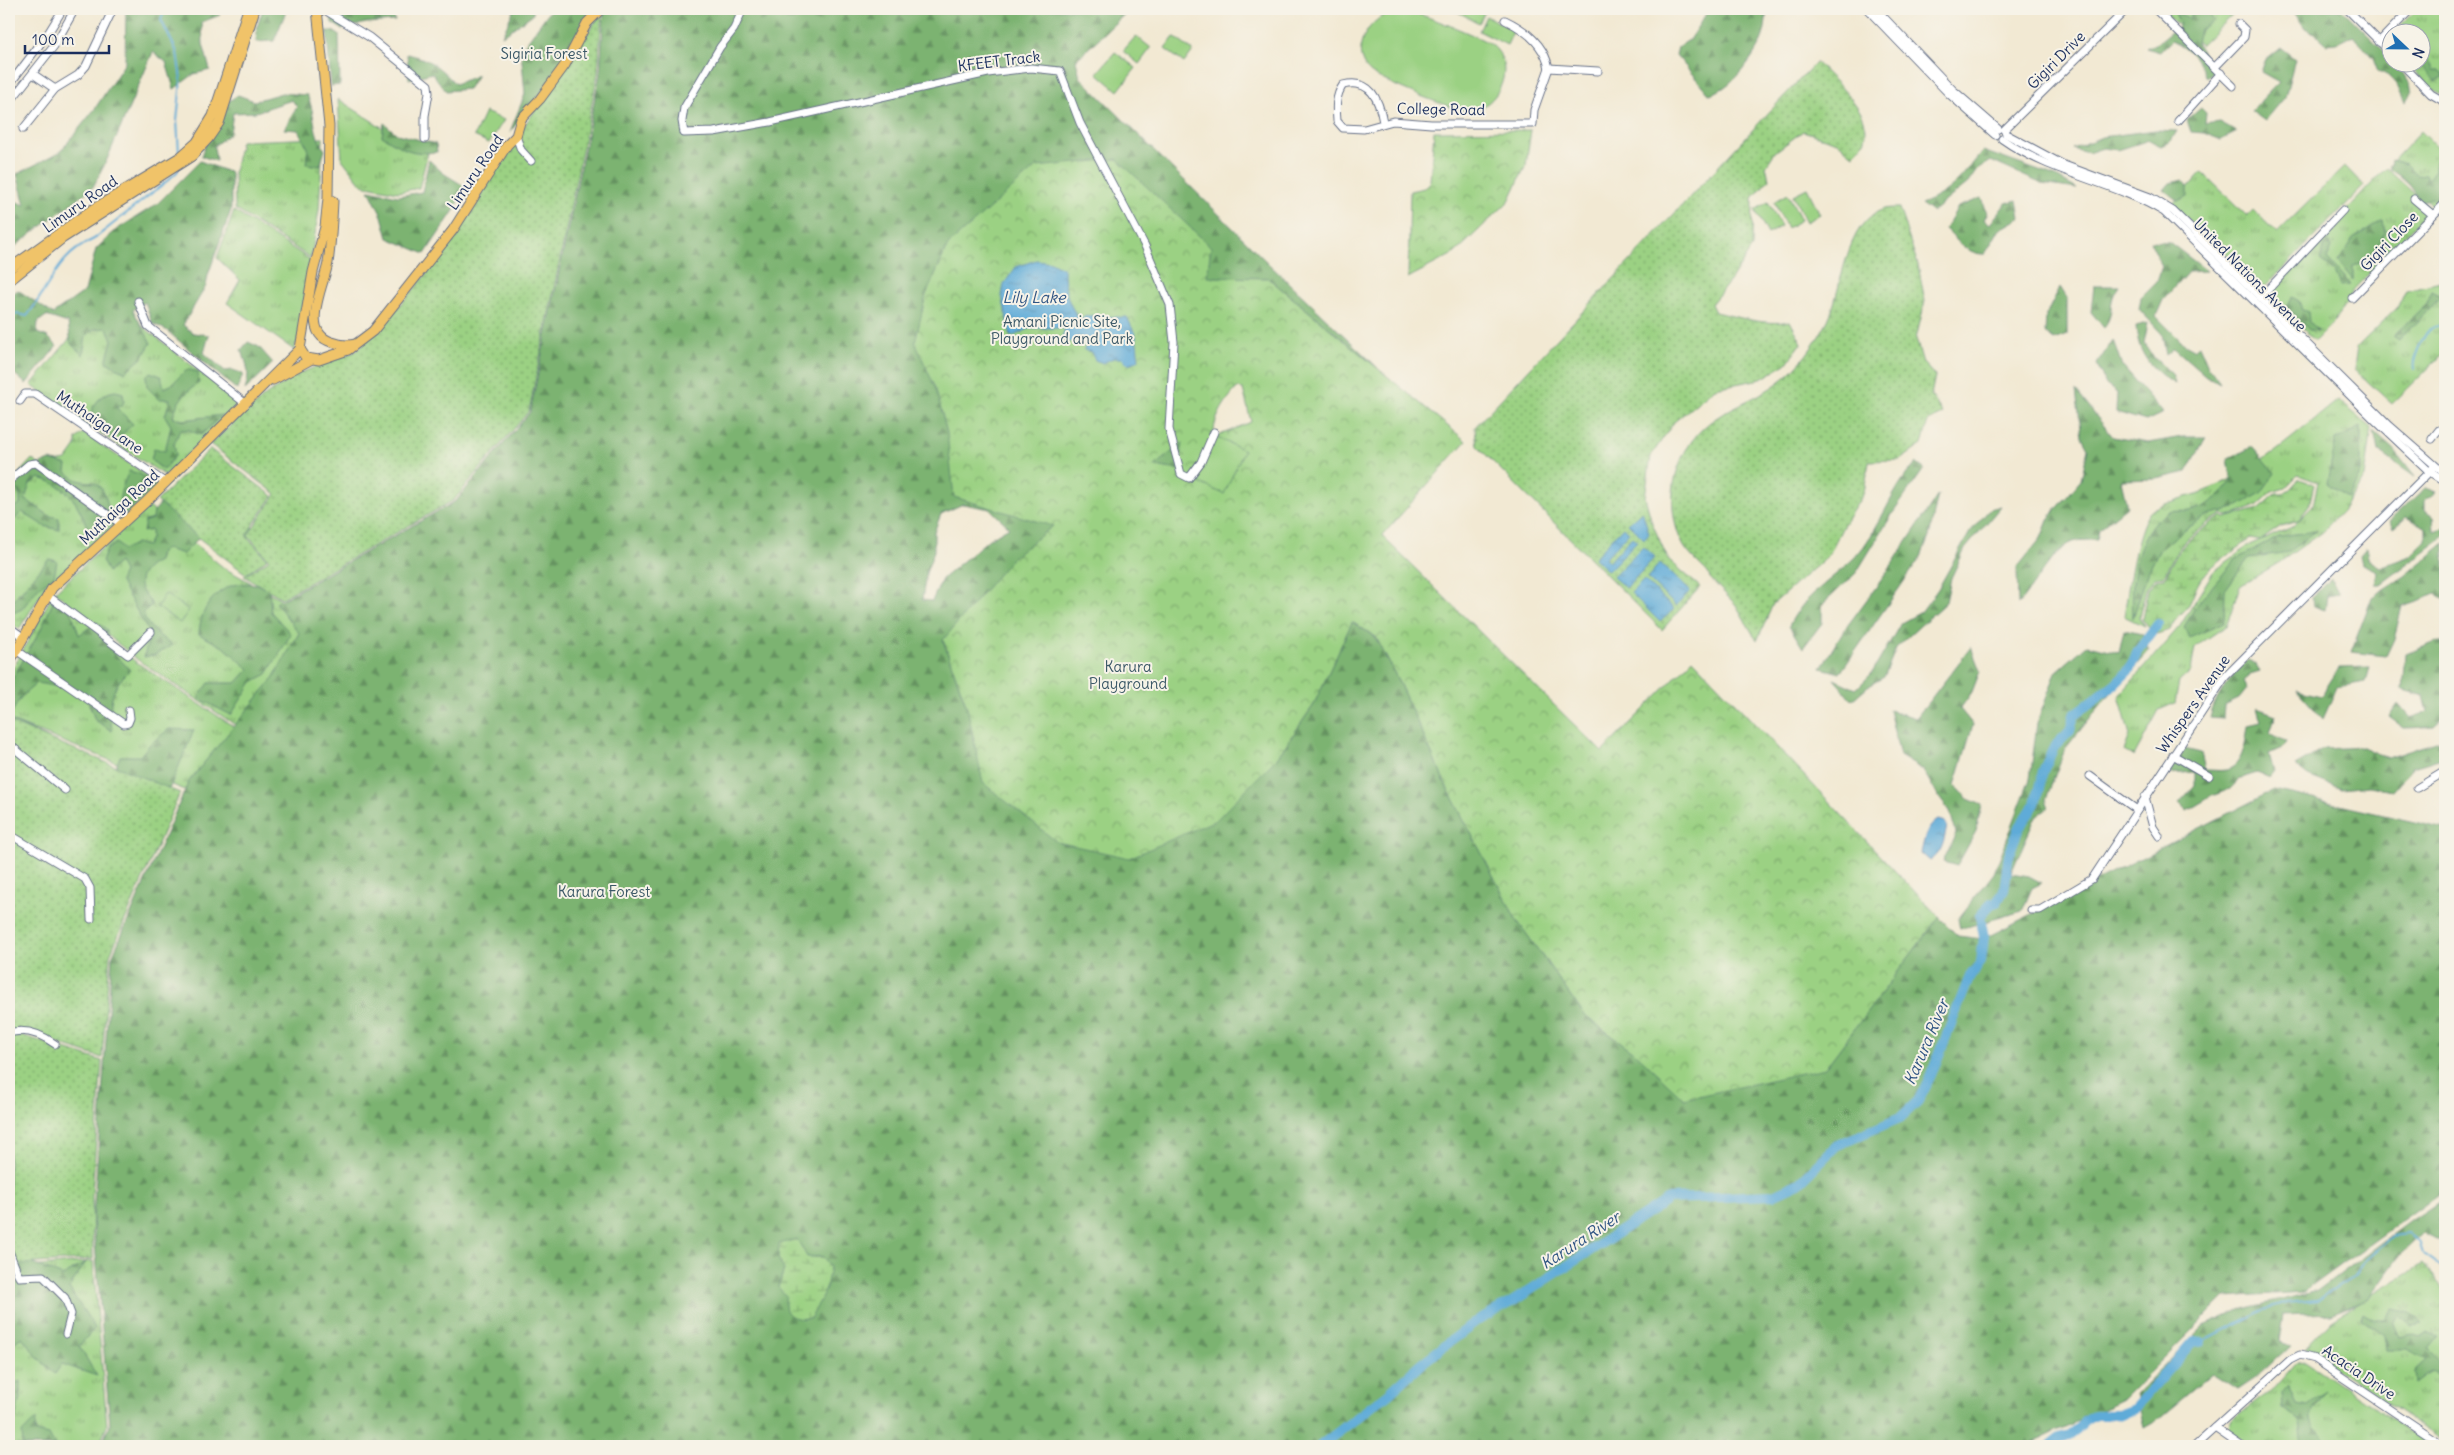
<svg xmlns="http://www.w3.org/2000/svg" width="2454" height="1455" font-family="Delius,sans-serif">
	<defs>
		<pattern id="grass-tufts" width="24" height="20" patternUnits="userSpaceOnUse" patternTransform="scale(1.25)"><rect width="24" height="20" fill="#9bd183"/><path d="M3 7l-1-3M5 7V3M7 7l1-3M15 17l-1-3M17 17v-4M19 17l1-3" fill="none" stroke="#7eaa6e"/></pattern>
		<pattern id="forest-firs" width="22" height="20" patternUnits="userSpaceOnUse" patternTransform="scale(1.25)"><rect width="22" height="20" fill="#7cb371"/><path d="M5 1l3.5 6h-7zM16 11l3.5 6h-7z" fill="#659260"/></pattern>
		<pattern id="wetland-marsh" width="20" height="14" patternUnits="userSpaceOnUse" patternTransform="scale(1.25)"><rect width="20" height="14" fill="#9bd183"/><path d="M1 5h8M5 5V1M11 12h8M15 12V8" fill="none" stroke="#7eaa6e"/></pattern>
		<pattern id="park-crowns" width="20" height="18" patternUnits="userSpaceOnUse" patternTransform="scale(1.25)"><rect width="20" height="18" fill="#9bd183"/><path d="M2 6a3 3 0 1 1 6 0M12 15a3 3 0 1 1 6 0" fill="none" stroke="#7eaa6e"/></pattern>
		<pattern id="garden-dots" width="8" height="8" patternUnits="userSpaceOnUse" patternTransform="scale(1.25)"><rect width="8" height="8" fill="#9bd183"/><path d="M2 2h.1M6 6h.1" fill="none" stroke="#7eaa6e" stroke-width="1.8" stroke-linecap="round"/></pattern>
		<pattern id="water-ripples" width="26" height="14" patternUnits="userSpaceOnUse" patternTransform="scale(1.25)"><rect width="26" height="14" fill="#5fabd8"/><path d="M2 4q2-2 4 0t4 0M15 11q2-2 4 0t4 0" fill="none" stroke="#4e8cb2"/></pattern>
	</defs>
	<rect width="100%" height="100%" fill="#f7f3e8"/>
	<filter id="ink" filterUnits="userSpaceOnUse"><feTurbulence type="fractalNoise" baseFrequency=".02" numOctaves="2"/><feDisplacementMap in="SourceGraphic" scale="10" xChannelSelector="R" yChannelSelector="G"/><feConvolveMatrix kernelMatrix="1 2 1 2 8 2 1 2 1" color-interpolation-filters="sRGB"/></filter>
	<filter id="wash" filterUnits="userSpaceOnUse"><feTurbulence type="fractalNoise" baseFrequency=".0096" numOctaves="4" result="noise"/><feDisplacementMap in="SourceGraphic" scale="20" xChannelSelector="R" yChannelSelector="G"/><feGaussianBlur stdDeviation="1.12" result="paint"/><feColorMatrix in="noise" values="0 0 0 0 0 0 0 0 0 0 0 0 0 0 0 0 0 1.4 0 .05"/><feComposite in="paint" operator="in"/></filter>
	<g filter="url(#wash)">
		<rect width="100%" height="100%" fill="#f2e9d3"/>
		<!-- grass -->
		<g fill="url(#grass-tufts)" stroke="#5b8070">
			<path d="M2160,9H2238L2201,45Z"/>
			<path d="M2417,9H2445V96L2431,88L2407,63L2422,62V32H2394Z"/>
			<path d="M338,99L400,139L430,145L419,188L398,192L362,185L342,159Z"/>
			<path d="M2421,131L2445,155V196L2434,207L2388,166Z"/>
			<path d="M323,138L319,210L311,258L235,209L234,171L241,141Z"/>
			<path d="M2345,166L2364,186L2264,288L2172,205L2202,172L2247,216L2253,210L2277,233Z"/>
			<path d="M2386,168L2431,209L2356,287L2335,320L2315,341L2269,294Z"/>
			<path d="M234,211L311,260L299,338L294,350L227,303L240,280L217,258Z"/>
			<path d="M2445,281V352L2392,404L2354,369L2357,347L2398,307L2406,290Z"/>
			<path d="M105,296L235,400L237,405L166,476L82,422L31,385Z"/>
			<path d="M2338,400L2372,428L2365,477L2342,511L2322,532L2280,562L2240,586L2226,626L2195,647L2191,671L2179,682L2175,703L2159,710L2134,757L2124,751L2130,735L2119,696L2180,626L2213,572L2247,547L2292,527L2313,506L2318,482L2298,475L2285,488L2272,492L2257,506L2237,514L2227,516L2222,514C2191,534 2179,541 2164,576L2155,577L2146,589L2139,617L2144,626L2124,616C2128,592 2135,530 2150,512C2156,505 2191,496 2203,492C2254,473 2296,434 2338,400Z"/>
			<path d="M83,433L160,484L121,520L52,468L56,462L66,460L76,446V439Z"/>
			<path d="M32,459L115,524L45,588L19,629L9,622V484Z"/>
			<path d="M148,506L224,568L310,615L246,732L138,660L55,592Z"/>
			<path d="M53,594L136,662L245,734L185,790L9,720V676Z"/>
			<path d="M93,1261L107,1425L99,1446H9V1269Z"/>
			<path d="M2422,1264L2445,1292V1442L2305,1348L2332,1319Z"/>
			<path d="M2305,1361L2431,1446H2251L2227,1430L2232,1419L2274,1388L2297,1362Z"/>
		</g>
		<!-- forest -->
		<g fill="url(#forest-firs)" stroke="#4c7168" fill-rule="evenodd">
			<path d="M126,9H216L220,15L202,22L203,44L210,70L194,74L174,89L166,62L153,52L105,164L93,187L9,251V199L25,205L17,174L60,152L94,110L125,63Z"/>
			<path d="M263,9H287L274,41L256,42L257,27Z"/>
			<path d="M330,9H392L395,21L366,23L342,29L332,23Z"/>
			<path d="M514,9H533V14L502,36Z"/>
			<path d="M551,9H602L556,74L510,132L525,94L521,50Z"/>
			<path d="M604,9H1130L1076,60L1080,77L1271,266L1378,368L1268,278L1184,277L1188,420L1178,470L943,640L967,707L1276,759L1313,706L1352,622L1375,637L1397,678L1448,789L1516,919L1585,1016L1633,1051L1825,1068L1939,917L1958,936L1983,939L2274,790L2445,829V1189L2304,1292L2225,1297L2122,1400L2025,1446H100L110,1425L93,1219L112,957L189,781L272,680L299,633L276,603L456,501L530,412L600,73ZM963,504L990,509L1009,527L989,539L942,579L932,601L922,600L926,573L934,551V532L941,514ZM807,1257H823L778,1287L784,1270Z"/>
			<path d="M1704,9H1767C1766,17 1766,28 1763,36C1756,56 1730,91 1709,94L1676,55L1678,47L1689,40L1706,14Z"/>
			<path d="M2191,9H2205L2213,21L2199,30L2196,42L2214,71L2206,78C2199,60 2190,48 2172,40L2160,52L2146,48L2157,43L2180,25L2175,13L2189,19Z"/>
			<path d="M2292,9H2342L2391,58L2392,62L2396,63L2410,84L2412,93L2405,103C2396,86 2399,79 2378,71L2373,58L2353,35L2337,43L2327,44L2316,34L2305,28Z"/>
			<path d="M327,31H333L339,35L340,85L331,86Z"/>
			<path d="M2281,48L2295,59L2285,97L2265,121L2251,111L2279,82L2261,72L2265,61Z"/>
			<path d="M407,54C429,58 441,68 455,84L478,75L468,89L446,91L432,73L409,79Z"/>
			<path d="M2422,54L2430,63L2432,71H2440L2445,77L2436,82C2428,76 2425,67 2416,63L2422,62Z"/>
			<path d="M282,93L307,95C316,112 312,135 325,150L320,166L306,164L308,148L298,130L284,129L297,107L292,100L256,112L233,113L230,133L214,146L216,161L201,156L220,107L238,95L254,101Z"/>
			<path d="M2201,108L2206,113L2205,124L2219,122L2237,132L2221,140L2205,133L2191,132L2187,120Z"/>
			<path d="M384,123L397,134L436,144L437,152C412,155 403,149 382,136Z"/>
			<path d="M2156,130L2177,131L2171,141L2161,146L2149,140L2118,150L2103,148L2088,153L2072,149L2102,137Z"/>
			<path d="M1983,151L2056,177L2077,189L2042,184L1991,161L1977,170L1968,183L1932,212L1921,204C1951,193 1963,175 1983,151Z"/>
			<path d="M429,160L443,173L464,186L455,209L425,254L388,238L382,216L369,190L398,196L422,192Z"/>
			<path d="M2391,160L2406,164L2417,174L2425,175L2427,180L2435,170V161L2445,164V184H2439L2437,197L2421,201L2406,180L2389,169Z"/>
			<path d="M200,161L231,173V210L208,275L206,286L183,325L193,333L209,335L204,353L225,371L233,370L243,374L237,390L166,330L152,323L145,302L133,310L151,343L142,358L125,372L106,362L112,340L107,328L95,329L86,336L83,355L71,344L68,323L46,316L38,322L37,333L48,337L57,346L26,384L9,369V296L18,290L53,314L85,291L96,249L116,230L157,204Z"/>
			<path d="M2183,180L2188,186V196L2178,201L2164,190L2170,183Z"/>
			<path d="M1982,198L1987,213L1984,220L1990,224L2006,203L2017,200L2020,218L1999,230L1985,254C1968,255 1957,240 1945,229L1958,207Z"/>
			<path d="M2383,220L2385,232L2369,262L2353,266V280L2338,262L2353,239Z"/>
			<path d="M2327,239L2332,248L2327,259L2351,285L2340,286L2334,271L2320,261Z"/>
			<path d="M2150,241L2169,242L2207,271L2188,272L2163,300L2156,316L2183,343L2194,349L2199,345L2208,366L2220,383L2206,376L2174,348L2166,355L2162,334L2139,309L2141,297L2157,281L2162,266Z"/>
			<path d="M2094,286H2119C2106,304 2116,311 2104,328L2091,312Z"/>
			<path d="M2060,287L2067,298V335L2054,340L2045,333L2046,315Z"/>
			<path d="M2432,291L2442,296L2399,340L2393,336L2427,303Z"/>
			<path d="M2292,297L2299,301L2302,310L2308,312L2309,322L2318,331L2309,330L2287,307Z"/>
			<path d="M2148,323L2144,343L2153,357L2172,374L2175,384C2150,369 2138,354 2136,326Z"/>
			<path d="M2113,340L2122,366L2163,413L2146,421L2116,412L2117,393L2106,385L2097,364Z"/>
			<path d="M248,342L259,347L273,363L245,390C250,376 248,364 241,350Z"/>
			<path d="M187,369L198,372L199,383C185,393 177,400 173,417L183,420L222,415L201,435L189,430H180L174,444L176,455L163,470L151,460L154,448L165,451L171,426L165,416L170,399H159L147,387L146,376L150,372L161,376L164,388L171,385Z"/>
			<path d="M115,391L123,393L124,401L122,406L116,407L133,424L120,436H105L89,420C92,406 100,393 115,391Z"/>
			<path d="M2076,391L2113,437L2148,443L2182,437H2206L2187,472L2157,479L2121,480L2127,506L2099,529L2097,540C2088,540 2078,540 2070,543C2054,550 2030,591 2018,605L2017,568L2041,538L2049,518L2081,480L2088,448L2082,437Z"/>
			<path d="M2361,427V473L2348,499L2327,483L2336,440Z"/>
			<path d="M2374,432L2394,450L2415,477L2378,451Z"/>
			<path d="M2252,447L2275,473L2261,493L2235,508L2212,514L2188,527L2160,549L2147,574L2133,618C2131,583 2133,533 2167,513C2173,510 2183,512 2189,511C2209,508 2220,496 2232,481L2228,459Z"/>
			<path d="M50,460L67,465L66,472C75,480 79,481 91,482C108,485 108,511 111,524L89,532C78,504 71,487 39,478L30,484L25,499L50,516L59,518V530L44,526L22,512L13,521L9,513V498L15,507L20,504V495L13,485L23,472Z"/>
			<path d="M1916,463L1924,469L1893,513L1856,573L1822,605V623L1803,648L1789,626C1802,597 1833,579 1855,557C1879,532 1890,490 1916,463Z"/>
			<path d="M129,471L140,474L156,484L123,515C115,499 123,486 129,471Z"/>
			<path d="M2425,488L2436,492L2425,500V511L2433,517L2434,531L2445,527V536L2381,584H2375L2377,571L2362,564L2360,555L2366,548L2369,560L2380,567L2410,556L2426,540V528L2407,517L2393,528L2389,521Z"/>
			<path d="M1938,495L1929,537L1921,557L1840,673L1821,668L1842,633L1885,575Z"/>
			<path d="M164,500L250,522L254,530L245,544L201,536L183,554L166,549L160,553L158,561C147,566 135,577 142,591C145,596 149,599 152,605L143,612C144,625 162,638 172,645L155,655L144,657L150,634L120,581L124,572L119,562L108,572L102,561L107,549L117,543L123,550L136,543L147,546L151,538V530L143,532L145,521L153,519L154,511Z"/>
			<path d="M2001,506L1965,549L1951,578L1946,602L1896,648L1884,677L1868,686L1852,700L1834,679L1856,689L1872,673L1901,623L1921,612L1938,589L1970,532L1990,509Z"/>
			<path d="M2316,531L2289,552L2249,558L2225,590L2224,623L2189,638L2184,627L2197,604L2236,559L2281,536Z"/>
			<path d="M2445,543V599L2437,594L2402,606L2394,639L2386,656L2351,652L2372,597L2405,576Z"/>
			<path d="M49,559L57,561L54,577L38,588L22,609L11,614L10,604Z"/>
			<path d="M2331,579L2339,594L2327,596L2325,610L2313,606L2312,598Z"/>
			<path d="M257,584L269,588L271,612L291,634L267,674L252,682L231,715L198,698L209,683H236L249,669L225,648L199,634C200,612 211,593 233,585C240,583 250,584 257,584Z"/>
			<path d="M55,598L72,613L79,635L97,622L107,630L108,647L130,670C109,689 109,704 112,731L95,720L86,696L67,688L37,683L22,696L12,712L9,711V684L39,633Z"/>
			<path d="M2124,630L2142,634L2149,651L2103,702L2065,749L2046,799L2049,808L2036,816L2011,873L2029,876L2042,883L2032,888L2022,911L1960,929L1958,919L1994,873L2030,779L2037,723L2056,672L2087,645L2119,652Z"/>
			<path d="M2436,642H2445V717L2434,727L2404,728L2389,717L2398,704L2410,718L2428,712L2424,696L2403,690L2406,654Z"/>
			<path d="M1971,647L1980,671L1972,692L1960,709L1973,725L1955,785L1968,799L1982,805L1976,831L1957,866L1943,862L1956,833L1950,812L1938,796L1923,770L1900,756L1889,710L1916,718Z"/>
			<path d="M2248,660L2256,664L2260,672L2250,675L2243,681L2247,689L2239,699L2224,706L2223,719L2210,718C2215,695 2231,676 2248,660Z"/>
			<path d="M2370,667L2366,682L2337,687L2323,719L2297,690L2321,696L2339,668Z"/>
			<path d="M2257,708L2276,715L2270,733L2287,742L2284,747L2269,754L2274,772L2269,778L2257,773L2241,778L2230,789L2212,796L2187,811L2179,803L2195,785V772L2169,774L2185,749L2201,753L2205,770C2212,770 2220,771 2226,770C2244,766 2246,739 2248,725L2261,722Z"/>
			<path d="M10,720L46,737L113,775L120,756H140L150,744L169,729L194,730L123,900L39,757Z"/>
			<path d="M2439,741L2445,757L2413,767L2393,790L2369,786L2341,789L2308,776L2295,766L2324,749L2363,747L2388,758Z"/>
			<path d="M9,1122L28,1262L63,1276L86,1262L69,1288L95,1328L79,1346L97,1376L62,1364L55,1374L38,1358L22,1337L9,1346V1319L15,1312L9,1305Z"/>
			<path d="M2445,1198V1242L2423,1233L2400,1255L2368,1299L2331,1313L2284,1315L2280,1342L2291,1346L2261,1374L2237,1390L2212,1374L2158,1419L2144,1427L2136,1394L2203,1326L2243,1309L2318,1291L2412,1220Z"/>
			<path d="M2393,1308L2410,1312L2422,1324L2413,1326L2400,1316L2394,1324L2400,1337L2413,1334L2421,1337L2428,1332L2438,1337L2428,1349L2445,1368V1381L2432,1371L2415,1384L2414,1371L2426,1360L2407,1350H2386L2384,1335L2361,1319L2363,1313L2375,1320H2385Z"/>
			<path d="M20,1381V1398L12,1431L9,1386Z"/>
			<path d="M2288,1386L2296,1404L2306,1406L2325,1390C2311,1412 2305,1417 2324,1438L2322,1446H2303L2300,1420L2283,1409L2282,1393Z"/>
			<path d="M36,1419L35,1432L49,1435L55,1446H23L22,1433Z"/>
		</g>
		<!-- wetland -->
		<g fill="url(#wetland-marsh)" stroke="#5b8070">
			<path d="M2299,479L2314,484L2309,506L2298,521L2281,526L2260,541L2250,539C2234,553 2215,560 2202,578C2195,586 2194,597 2188,606C2181,616 2175,617 2170,630L2158,634L2147,626L2142,619L2148,589L2156,579L2165,578C2178,544 2193,535 2222,516L2225,518L2259,509L2276,494H2283L2290,489Z"/>
			<path d="M797,1239L807,1257H823L830,1266L826,1289L811,1318C795,1320 781,1317 786,1296L778,1287L784,1270L778,1258L779,1244Z"/>
		</g>
		<!-- park -->
		<g fill="url(#park-crowns)" stroke="#5b8070" fill-rule="evenodd">
			<path d="M1531,130L1526,165L1509,201L1455,253L1408,278L1410,191L1424,188L1430,181L1434,131Z"/>
			<path d="M1117,159L1211,247L1207,277L1268,278L1466,441L1382,536L1602,752L1693,659L1939,917L1825,1068L1684,1099L1633,1051L1585,1016L1516,919L1448,789L1397,678L1376,637L1352,622L1313,706L1276,759L1216,820L1129,858L1057,842L983,783L967,707L943,640L1012,558L1053,526L954,497L947,433L936,390L915,342L926,295L948,245L1036,167ZM1237,388L1243,389L1251,422L1220,435L1214,432C1214,417 1227,399 1237,388ZM1183,443L1178,470L1155,466H1154Z"/>
		</g>
		<!-- garden -->
		<g fill="url(#garden-dots)" stroke="#5b8070">
			<path d="M602,12L598,73L529,411L454,500L282,598L244,576L269,560L248,535L276,494L210,444L266,395L300,373L356,351L390,317L440,258L472,212L501,160Z"/>
			<path d="M1816,62C1833,81 1873,111 1865,139C1864,145 1857,150 1853,155L1837,142L1803,131L1775,152L1766,166L1769,179L1753,198L1752,247L1731,280L1711,304L1715,312C1739,317 1766,326 1790,321L1802,343L1786,364L1761,379L1715,388L1674,422L1651,456L1645,497L1652,523L1668,559L1700,587L1662,630L1477,446L1475,427Z"/>
			<path d="M1899,208L1918,265L1925,301L1916,339L1923,363L1935,376L1931,395L1943,414L1928,421L1922,445L1900,460L1869,461L1864,493L1844,524L1829,555L1773,604L1757,641L1736,605L1710,578L1708,573C1700,564 1686,553 1681,541C1662,498 1676,444 1716,418C1736,404 1760,397 1779,382C1800,367 1816,343 1828,320C1843,288 1844,222 1884,209C1888,208 1895,208 1899,208Z"/>
			<path d="M210,449L273,496L246,535L267,559L246,574L200,539L157,501Z"/>
			<path d="M9,722L180,793L110,955L102,1058L25,1033L9,1037Z"/>
			<path d="M21,1035L102,1061L92,1195L93,1259L9,1265V1038Z"/>
		</g>
		<!-- pitch -->
		<g fill="#9bd183" stroke="#5b8070">
			<path d="M1452,9H1486L1479,23Z"/>
			<path d="M1405,10C1419,13 1483,37 1493,46C1517,67 1498,109 1468,111C1455,111 1380,81 1370,72C1344,48 1376,8 1405,10Z"/>
			<path d="M1486,16L1514,30L1507,45L1479,31Z"/>
			<path d="M1136,36L1151,48L1139,64L1123,51Z"/>
			<path d="M1174,37L1193,51L1184,63L1165,49Z"/>
			<path d="M1115,52L1136,68L1118,91L1097,73Z"/>
			<path d="M485,112L504,120L489,143L474,136Z"/>
			<path d="M1807,188L1820,214L1806,222L1793,195Z"/>
			<path d="M1788,194L1801,220L1787,228L1774,202Z"/>
			<path d="M1768,202L1781,226L1768,234L1755,210Z"/>
			<path d="M1215,437L1244,450L1224,494L1195,481Z"/>
			<path d="M165,594L189,610L180,623L157,607Z"/>
		</g>
		<!-- water -->
		<g fill="url(#water-ripples)" stroke="#3d6d9b">
			<path d="M1036,260L1051,262L1064,269C1064,289 1067,302 1079,319C1095,311 1110,319 1127,317L1136,336L1139,360L1128,364L1122,358H1113L1103,363L1095,360L1091,352L1084,350L1087,343L1080,336L1072,342L1061,340L1065,329L1060,328H1031L1011,337L1002,296L1004,284L1016,267Z"/>
			<path d="M1642,511L1649,533L1644,539L1628,523Z"/>
			<path d="M1623,527L1629,532L1605,558L1609,562L1632,537L1637,541L1608,571L1594,558Z"/>
			<path d="M1643,546L1655,557L1626,588L1613,577Z"/>
			<path d="M1660,563L1690,591L1676,606L1647,578Z"/>
			<path d="M1644,580L1674,609L1660,622L1631,593Z"/>
			<path d="M1938,820L1945,822L1947,826C1944,840 1943,853 1930,861L1921,853C1924,840 1926,827 1938,820Z"/>
		</g>
		<g fill="none" stroke-linecap="round" stroke-linejoin="round">
			<!-- stream -->
			<g stroke="#5fabd8" stroke-width="2">
				<path d="M165,9L161,20L177,52L181,80L177,121L179,153"/>
				<path d="M9,316L18,314L27,316C51,286 56,256 94,239L167,181L177,172L178,170"/>
				<path d="M2414,370C2411,361 2423,336 2430,329C2434,326 2438,326 2442,325L2445,318"/>
				<path d="M2201,1342L2261,1311L2286,1303L2318,1300L2355,1276L2364,1261L2393,1236L2409,1234L2419,1241L2423,1254L2441,1267H2445"/>
			</g>
			<!-- river -->
			<g stroke="#5fabd8" stroke-width="10">
				<path d="M1320,1446L1388,1394L1422,1363L1480,1319L1512,1302L1669,1199L1773,1195L1799,1183L1837,1145L1900,1118L1918,1101L1931,1075L1970,976L1981,962L1984,937L1980,916L1991,904L1997,902L2004,890L2009,854L2019,828L2035,804L2043,771L2054,747L2070,731L2074,715L2115,684L2129,670L2138,651L2158,624"/>
				<path d="M2050,1446L2060,1438L2069,1435L2081,1426L2083,1421L2094,1415H2118L2134,1409L2193,1341L2201,1342"/>
			</g>
		</g>
	</g>
	<g filter="url(#ink)">
		<g fill="none" stroke-linecap="round" stroke-linejoin="round">
			<defs>
				<g id="minor">
					<path d="M323,9L369,37L428,85L429,93L425,116V139"/>
					<path d="M743,9L734,29L720,47L684,108L682,121L684,133L714,132L770,122L988,73L1031,68L1060,71L1080,123L1145,246L1170,305L1174,342L1169,429L1181,474L1189,478L1201,462L1214,432"/>
					<path d="M1867,9L1949,94L1995,135"/>
					<path d="M1876,9L1953,90L1998,129"/>
					<path d="M2155,9L2233,86"/>
					<path d="M2347,9L2392,54"/>
					<path d="M1505,20C1526,30 1544,44 1549,68"/>
					<path d="M2379,42L2411,9"/>
					<path d="M2400,62L2431,94L2445,102"/>
					<path d="M2215,67L2244,37L2245,30L2239,24"/>
					<path d="M1549,68L1598,71"/>
					<path d="M33,74L55,89"/>
					<path d="M9,85L47,35L63,9"/>
					<path d="M9,103L54,46L75,9"/>
					<path d="M2178,121L2221,73"/>
					<path d="M1383,122C1379,100 1371,78 1343,85C1335,96 1336,109 1337,121L1343,128L1364,129L1393,121L1431,124H1533L1534,110L1549,68"/>
					<path d="M23,129L55,89L78,75L86,66L113,9"/>
					<path d="M2004,130L2127,9"/>
					<path d="M2006,134L2064,165L2150,197L2173,211L2390,426L2445,474"/>
					<path d="M516,136L521,150L531,161"/>
					<path d="M2002,139C2051,174 2113,181 2164,212L2378,423L2430,472L2445,482"/>
					<path d="M2414,199L2433,215"/>
					<path d="M2261,297L2343,210"/>
					<path d="M2352,298L2445,203"/>
					<path d="M138,301L148,326L246,404"/>
					<path d="M20,401L25,394H35L166,483"/>
					<path d="M2432,439L2439,430L2445,428"/>
					<path d="M9,481L29,464L36,463L121,524"/>
					<path d="M47,595L128,655L151,632"/>
					<path d="M9,627L23,637"/>
					<path d="M16,650L124,724L128,723L130,718L129,710"/>
					<path d="M9,744L65,790"/>
					<path d="M2173,755L2209,776"/>
					<path d="M2090,776L2137,810"/>
					<path d="M2417,788L2445,771"/>
					<path d="M2145,797L2153,827L2159,836"/>
					<path d="M9,834L85,879L90,888L91,919"/>
					<path d="M2031,910H2040L2092,879L2225,677L2435,466"/>
					<path d="M9,1033C26,1028 41,1034 55,1044"/>
					<path d="M9,1251L19,1277L43,1276L65,1298L71,1314L66,1334"/>
					<path d="M9,1357V1356"/>
					<path d="M2215,1428L2241,1446"/>
					<path d="M2195,1446L2290,1360L2300,1355L2315,1359L2445,1446"/>
				</g>
				<g id="major">
					<path d="M317,9L329,126L328,198L325,227L313,272L300,349L306,358L319,360L348,350L373,331L453,230L507,145L516,136L521,119L540,99L565,65L587,23L601,9"/>
					<path d="M333,201C332,222 331,243 328,263C324,285 299,333 332,342C340,345 347,346 355,344"/>
					<path d="M9,269L93,209L180,157L197,142L213,116L248,9"/>
					<path d="M9,281L63,238L192,156L208,139L219,123L255,9"/>
					<path d="M273,380L310,360"/>
					<path d="M9,663L52,588L147,501L300,349"/>
				</g>
			</defs>
			<!-- minor casing -->
			<use href="#minor" stroke="#667087" stroke-width="9"/>
			<!-- major casing -->
			<use href="#major" stroke="#667087" stroke-width="11"/>
			<!-- minor -->
			<use href="#minor" stroke="#fff" stroke-width="7"/>
			<!-- major -->
			<use href="#major" stroke="#f0c369" stroke-width="9"/>
		</g>
	</g>
	<g text-anchor="middle" dominant-baseline="central" stroke-width="4" stroke-linejoin="round" paint-order="stroke">
		<!-- park labels -->
		<g font-size="15" fill="#3b5867" stroke="#f7f3e8">
			<text x="544" y="53">Sigiria Forest</text>
			<text x="1062" y="321">Amani Picnic Site,<tspan x="1062" dy="17">Playground and Park</tspan></text>
			<text x="1128" y="666">Karura<tspan x="1128" dy="17">Playground</tspan></text>
			<text x="604" y="891">Karura Forest</text>
		</g>
		<!-- street labels -->
		<g font-size="15" fill="#1b2f5e" stroke="#f7f3e8">
			<text transform="translate(2056 60) rotate(-45)">Gigiri Drive</text>
			<text transform="translate(999 61) rotate(-7)">KFEET Track</text>
			<text transform="translate(1441 109) rotate(1)">College Road</text>
			<text transform="translate(475 172) rotate(-56)">Limuru Road</text>
			<text transform="translate(80 204) rotate(-35)">Limuru Road</text>
			<text transform="translate(2389 241) rotate(-46)">Gigiri Close</text>
			<text transform="translate(2250 275) rotate(45)">United Nations Avenue</text>
			<text transform="translate(100 422) rotate(34)">Muthaiga Lane</text>
			<text transform="translate(119 507) rotate(-43)">Muthaiga Road</text>
			<text transform="translate(2193 704) rotate(-55)">Whispers Avenue</text>
			<text transform="translate(2359 1372) rotate(34)">Acacia Drive</text>
		</g>
		<!-- water labels -->
		<g font-size="16" font-style="italic" fill="#2f5483" stroke="#f7f3e8">
			<text x="1034" y="297">Lily Lake</text>
			<text transform="translate(1926 1042) rotate(-67)">Karura River</text>
			<text transform="translate(1580 1240) rotate(-33)">Karura River</text>
		</g>
	</g>
	<!-- margin -->
	<rect width="2454" height="1455" fill="none" stroke="#f7f3e8" stroke-width="30"/>
	<!-- north arrow -->
	<g transform="translate(2406 48) rotate(112)"><circle r="24" fill="#f7f3e8" stroke="#9fa5b1"/>
	<path d="M0-4L9 19L0 12L-9 19Z" fill="#1f6fb2"/>
	<text y="-8" font-size="14" font-weight="bold" text-anchor="middle" fill="#1b2f5e">N</text>
	</g>
	<!-- scale -->
	<path d="M25 45v8h84v-8" fill="none" stroke="#1b2f5e" stroke-width="2.5"/>
	<text x="32" y="45" font-size="15" fill="#1b2f5e" stroke="#f7f3e8" stroke-width="4" paint-order="stroke">100 m</text>
</svg>
